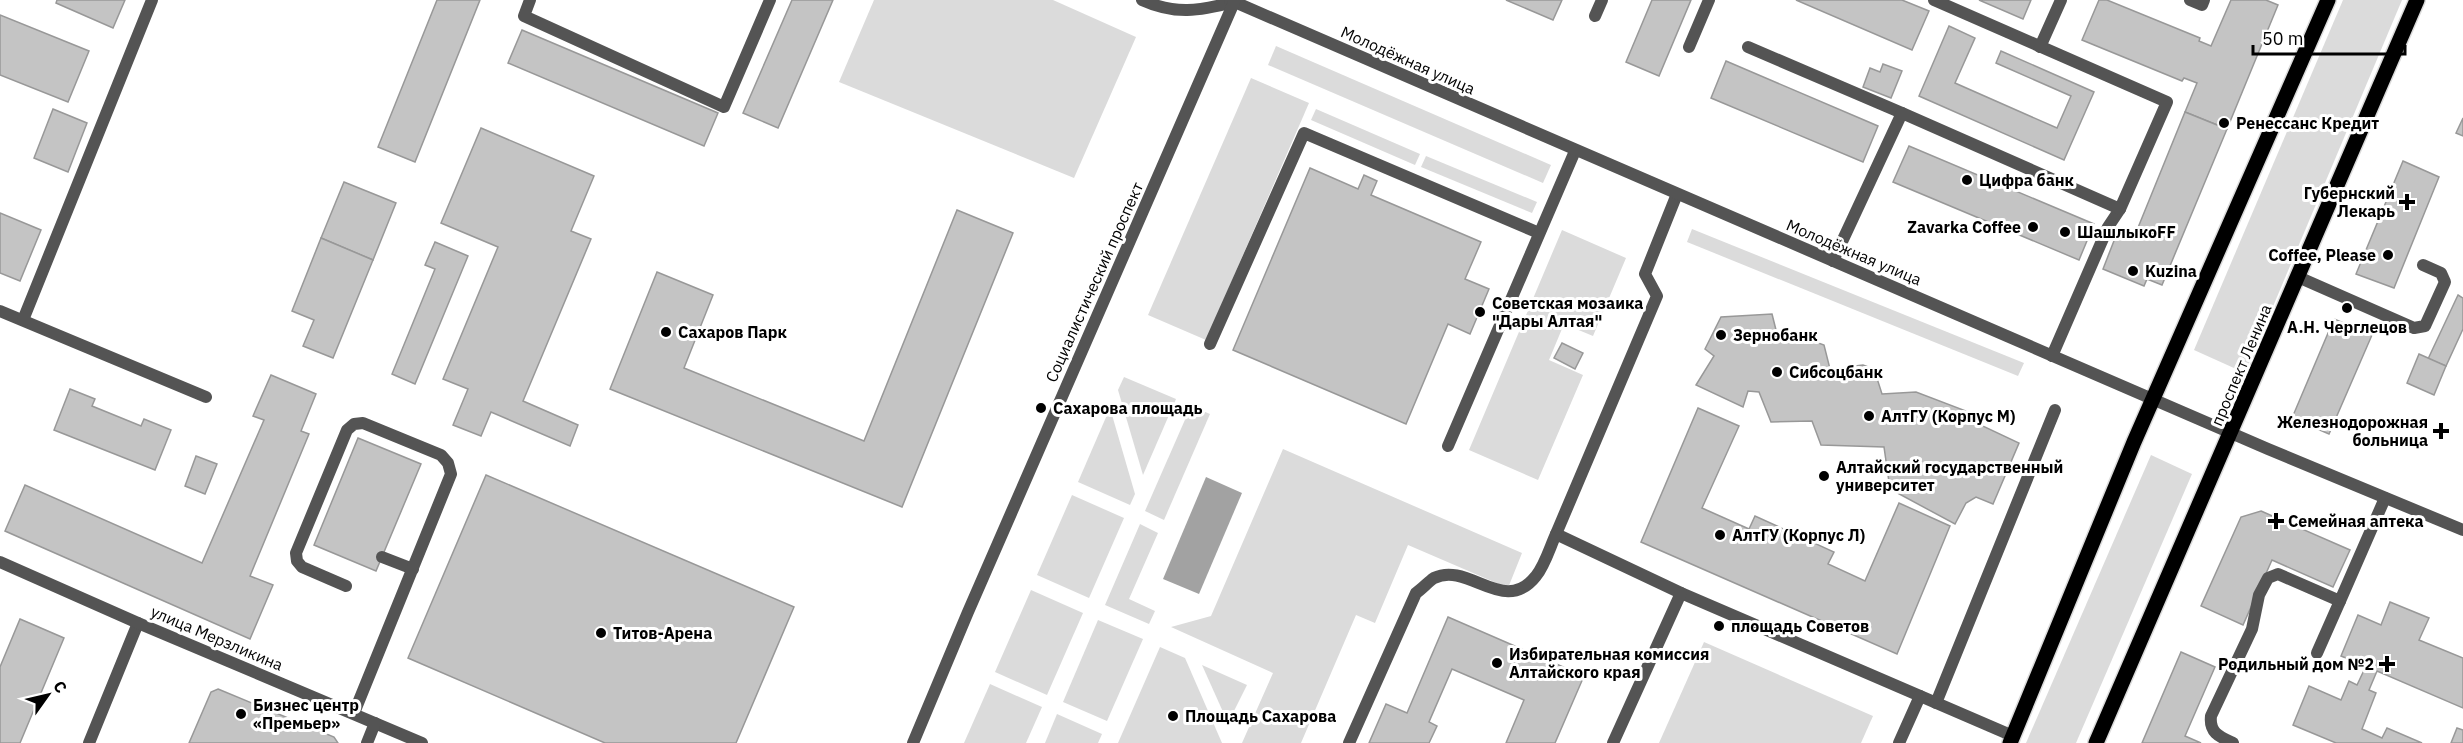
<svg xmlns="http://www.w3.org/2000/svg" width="2463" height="743" font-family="'IBM Plex Sans',sans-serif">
	<rect width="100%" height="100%" fill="#fff"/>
	<!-- green -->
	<g fill="#dbdbdb">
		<path d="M874,0H1053L1136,37L1074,178L839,82Z"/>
		<path d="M2343,0H2402L2245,373L2194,350Z"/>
		<path d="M1276,46L1551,165L1543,183L1268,65Z"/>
		<path d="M1251,78L1309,103L1206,340L1148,315Z"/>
		<path d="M1316,109L1420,154L1415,165L1311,120Z"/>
		<path d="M1426,156L1537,202L1532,213L1421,167Z"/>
		<path d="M1692,229L2024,363L2018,376L1687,242Z"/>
		<path d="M1562,230L1626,258L1593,336L1564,324L1549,360L1583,375L1538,480L1469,450Z"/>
		<path d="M1124,377L1176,399L1143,475L1118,390Z"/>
		<path d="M1191,406L1210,414L1164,520L1145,511Z"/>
		<path d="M1110,408L1135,494L1130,505L1078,482Z"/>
		<path d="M1283,449L1522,553L1508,588L1408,545L1375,623L1356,615L1301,743H1242L1273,673L1171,627L1211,616Z"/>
		<path d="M2151,455L2192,474L2076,743H2026Z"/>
		<path d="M1072,495L1124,518L1089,598L1037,575Z"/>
		<path d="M1140,524L1158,533L1129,599L1155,611L1149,624L1105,605Z"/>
		<path d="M1031,590L1083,613L1047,695L995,672Z"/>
		<path d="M1098,620L1143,639L1107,721L1063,702Z"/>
		<path d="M1704,642L1873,716L1861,743H1659Z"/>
		<path d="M1160,647L1185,658L1222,743H1118Z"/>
		<path d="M1202,665L1247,685L1228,723Z"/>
		<path d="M990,684L1042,707L1026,743H964Z"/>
		<path d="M1057,714L1102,734L1098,743H1045Z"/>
	</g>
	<!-- water -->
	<path fill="#a2a2a2" d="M1206,477L1242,493L1199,594L1163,579Z"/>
	<!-- building -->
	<g fill="#c4c4c4" stroke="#989898" stroke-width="1.5">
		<path d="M57,0H125L113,28L56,3Z"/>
		<path d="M437,0H480L415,162L378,147Z"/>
		<path d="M792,0H833L778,128L743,113Z"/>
		<path d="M1506,0H1562L1553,20Z"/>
		<path d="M1652,0H1691L1659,76L1626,62Z"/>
		<path d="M1796,0H1902L1929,11L1912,50Z"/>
		<path d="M1979,0H2031L2023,19Z"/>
		<path d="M2099,0H2107L2200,38L2199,41L2211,46L2231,0H2266L2278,5L2227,129L2185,112L2197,83L2184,78L2182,81L2082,40Z"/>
		<path d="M0,15L89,51L68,102L0,75Z"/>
		<path d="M1949,26L1975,38L1955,83L2057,128L2071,96L1996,63L2001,51L2094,92L2064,160L1919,96Z"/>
		<path d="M522,30L718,113L704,146L508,63Z"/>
		<path d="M1726,61L1878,126L1863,162L1711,98Z"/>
		<path d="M1883,64L1902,71L1891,98L1863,87L1870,68L1880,72Z"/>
		<path d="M53,109L87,123L68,172L34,158Z"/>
		<path d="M2185,112L2227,129L2162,285L2147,279L2144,286L2103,269L2119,228L2135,235Z"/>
		<path d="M2463,118V136L2456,133Z"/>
		<path d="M481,128L594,176L571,231L591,239L523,401L578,425L570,446L491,412L481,436L453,425L468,389L443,379L498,247L441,223Z"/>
		<path d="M1909,146L2094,224L2079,260L1893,182Z"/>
		<path d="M2403,161L2439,177L2394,288L2356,274Z"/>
		<path d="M1310,168L1358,189L1364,175L1377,181L1371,195L1481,242L1465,279L1489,289L1470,334L1448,324L1406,424L1233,350Z"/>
		<path d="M344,182L396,203L373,260L321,238Z"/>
		<path d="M957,210L1013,233L902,507L610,389L657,272L713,295L684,368L864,441Z"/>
		<path d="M0,213L41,230L20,281L0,273Z"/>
		<path d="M321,238L373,260L333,358L303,346L314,320L292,311Z"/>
		<path d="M435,242L468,256L415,384L392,374L435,269L425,265Z"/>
		<path d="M2458,295L2463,298V329L2446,366L2428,359Z"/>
		<path d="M1772,314L1779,342L1813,341L1824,345L1830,369L1863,365L1874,369L1882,394L1916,392L1966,411L1972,421L2019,443L1993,504L1976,497L1966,503L1955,524L1890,489L1884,447L1821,445L1812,421L1771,422L1759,392L1748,391L1743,407L1696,385L1714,356L1705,349L1721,317Z"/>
		<path d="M2334,319L2372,335L2329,434L2292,418Z"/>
		<path d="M1562,343L1583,353L1575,369L1554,358Z"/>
		<path d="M2419,354L2446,366L2434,395L2407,383Z"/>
		<path d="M271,375L316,394L301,431L309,434L250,576L273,585L250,639L5,531L25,485L202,563L264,420L253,416Z"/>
		<path d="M70,389L95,399L92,406L141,426L144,419L171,430L155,470L54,430Z"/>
		<path d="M1698,408L1739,426L1702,508L1749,529L1755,516L1834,552L1828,564L1865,581L1899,503L1950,526L1897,654L1641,542Z"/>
		<path d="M358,438L421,464L376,571L314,545Z"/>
		<path d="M196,456L217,464L205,494L185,486Z"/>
		<path d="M486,475L794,607L736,743H605L408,658Z"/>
		<path d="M2261,511L2350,550L2333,587L2272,560L2243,625L2201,606L2241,517Z"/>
		<path d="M2390,602L2429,618L2419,640L2463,658V708L2377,671L2369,690L2376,693L2362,729L2382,738L2387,728L2422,743H2336L2293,725L2309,686L2341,700L2349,681L2357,685L2366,666L2341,656L2358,615L2381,625Z"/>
		<path d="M1448,617L1584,676L1555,743H1506L1524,700L1452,669L1429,722L1437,726L1429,743H1369L1386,704L1407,713Z"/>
		<path d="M20,619L64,638L20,743H0V667Z"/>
		<path d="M2181,652L2215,667L2185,736L2201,743H2142Z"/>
		<path d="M218,689L334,737L338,743H189L211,692Z"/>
		<path d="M2457,728L2463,730V743H2451Z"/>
	</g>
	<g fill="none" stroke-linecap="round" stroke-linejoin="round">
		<defs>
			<g id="primary">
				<path d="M2010,743L2134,442L2328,0"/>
				<path d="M2096,743L2417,0"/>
			</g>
		</defs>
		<!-- primary casing -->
		<use href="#primary" stroke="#dbdbdb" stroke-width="18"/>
		<!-- service -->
		<g stroke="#545454" stroke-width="12">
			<path d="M530,0L524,16L724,107L770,0"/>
			<path d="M1934,0L2167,102L2120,209L2108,227L2052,356"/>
			<path d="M2190,0L2202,5L2204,0"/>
			<path d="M1689,47L1709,0"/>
			<path d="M1748,47L1902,113"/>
			<path d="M2040,47L2061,0"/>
			<path d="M1677,194L1645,274L1657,296L1556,534L1681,593L2013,736"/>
			<path d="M1833,261L1902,113L2120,209"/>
			<path d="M2298,277L2414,328L2425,326L2445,282L2441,273L2423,265"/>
			<path d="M0,311L206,397"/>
			<path d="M23,320L152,0"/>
			<path d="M1210,344L1304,133L1539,233"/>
			<path d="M1448,446L1575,151"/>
			<path d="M382,557L413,569"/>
			<path d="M346,586L302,567L297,561L296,553L347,430L354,424L363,423L441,455L448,463L451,474L354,713"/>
			<path d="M2317,653L2340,601"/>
			<path d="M1936,703L2055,410"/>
			<path d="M89,743L138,623"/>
			<path d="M1349,743L1416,593C1422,589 1428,582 1434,578C1469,561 1504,617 1536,576C1545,565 1550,547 1556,534"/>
			<path d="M1613,743L1681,593"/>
			<path d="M1899,743L1920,696"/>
			<path d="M2233,743C2220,737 2209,733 2211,716L2252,629L2259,595L2268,578L2278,574L2340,601L2385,498"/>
		</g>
		<!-- minor -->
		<g stroke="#545454" stroke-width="12">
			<path d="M1595,16L1602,0"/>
			<path d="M0,562L138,623L422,743"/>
			<path d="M367,743L375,723"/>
		</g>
		<!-- tertiary -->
		<g stroke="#545454" stroke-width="12">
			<path d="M1142,0C1175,15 1199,11 1234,2"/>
			<path d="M1230,0L2268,449L2463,530"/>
			<path d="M913,743L968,612L1235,0"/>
		</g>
		<!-- primary -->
		<use href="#primary" stroke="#000" stroke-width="15"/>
	</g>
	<!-- markers -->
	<g fill="#000" stroke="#fff" stroke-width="2">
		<circle cx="2224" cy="123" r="6"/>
		<circle cx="1967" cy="180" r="6"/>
		<path d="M2404 193h6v6h6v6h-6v6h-6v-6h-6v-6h6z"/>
		<circle cx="2033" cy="227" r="6"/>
		<circle cx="2065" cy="232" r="6"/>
		<circle cx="2388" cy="255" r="6"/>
		<circle cx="2133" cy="271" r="6"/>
		<circle cx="2347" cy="308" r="6"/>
		<circle cx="1480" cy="312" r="6"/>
		<circle cx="666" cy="332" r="6"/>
		<circle cx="1721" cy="335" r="6"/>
		<circle cx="1777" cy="372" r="6"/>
		<circle cx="1041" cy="408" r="6"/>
		<circle cx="1869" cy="416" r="6"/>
		<path d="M2438 422h6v6h6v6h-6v6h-6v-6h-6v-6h6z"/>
		<circle cx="1824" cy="476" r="6"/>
		<path d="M2273 512h6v6h6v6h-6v6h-6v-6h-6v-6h6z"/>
		<circle cx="1720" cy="535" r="6"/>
		<circle cx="1719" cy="626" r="6"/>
		<circle cx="601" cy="633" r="6"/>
		<circle cx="1497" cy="663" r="6"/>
		<path d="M2384 655h6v6h6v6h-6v6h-6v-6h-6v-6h6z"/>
		<circle cx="241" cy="714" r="6"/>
		<circle cx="1173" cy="716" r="6"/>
	</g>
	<g text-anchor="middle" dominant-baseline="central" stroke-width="6" stroke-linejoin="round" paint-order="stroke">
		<!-- street labels -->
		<g font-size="16" fill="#000" stroke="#fff">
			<text transform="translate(1408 60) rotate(24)">Молодёжная улица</text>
			<text transform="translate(1854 252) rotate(23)">Молодёжная улица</text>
			<text transform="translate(1094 282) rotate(-66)">Социалистический проспект</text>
			<text transform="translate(2241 365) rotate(-67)">проспект Ленина</text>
			<text transform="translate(217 638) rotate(23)">улица Мерзликина</text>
		</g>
		<!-- poi labels -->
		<g font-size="16" font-weight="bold" fill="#000" stroke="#fff" text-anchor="start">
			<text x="2236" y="123">Ренессанс Кредит</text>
			<text x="1979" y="180">Цифра банк</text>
			<text x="2395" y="193" text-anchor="end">Губернский<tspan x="2395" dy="18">Лекарь</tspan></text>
			<text x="2021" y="227" text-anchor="end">Zavarka Coffee</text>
			<text x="2077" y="232">ШашлыкоFF</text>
			<text x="2376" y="255" text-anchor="end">Coffee, Please</text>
			<text x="2145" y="271">Kuzina</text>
			<text x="1492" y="303">Советская мозаика<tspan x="1492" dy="18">"Дары Алтая"</tspan></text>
			<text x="2347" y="327" text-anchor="middle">А.Н. Черглецов</text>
			<text x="678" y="332">Сахаров Парк</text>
			<text x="1733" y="335">Зернобанк</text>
			<text x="1789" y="372">Сибсоцбанк</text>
			<text x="1053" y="408">Сахарова площадь</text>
			<text x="1881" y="416">АлтГУ (Корпус М)</text>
			<text x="2428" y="422" text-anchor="end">Железнодорожная<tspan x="2428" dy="18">больница</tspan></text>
			<text x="1836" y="467">Алтайский государственный<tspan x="1836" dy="18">университет</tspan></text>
			<text x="2288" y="521">Семейная аптека</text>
			<text x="1732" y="535">АлтГУ (Корпус Л)</text>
			<text x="1731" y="626">площадь Советов</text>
			<text x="613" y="633">Титов-Арена</text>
			<text x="1509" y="654">Избирательная комиссия<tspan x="1509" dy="18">Алтайского края</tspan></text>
			<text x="2374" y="664" text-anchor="end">Родильный дом №2</text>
			<text x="253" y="705">Бизнес центр<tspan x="253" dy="18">«Премьер»</tspan></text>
			<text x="1185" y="716">Площадь Сахарова</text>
		</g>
	</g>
	<!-- north arrow -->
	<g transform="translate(48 695) rotate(56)" stroke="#ffffff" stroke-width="4.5" paint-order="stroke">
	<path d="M0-4.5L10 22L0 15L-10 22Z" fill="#000000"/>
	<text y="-9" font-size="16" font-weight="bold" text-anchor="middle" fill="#000000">С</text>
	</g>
	<!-- scale -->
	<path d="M2253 45v9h152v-9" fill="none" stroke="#000000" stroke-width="3"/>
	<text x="2262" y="45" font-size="18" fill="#000000" stroke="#ffffff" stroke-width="4.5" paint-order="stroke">50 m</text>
</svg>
